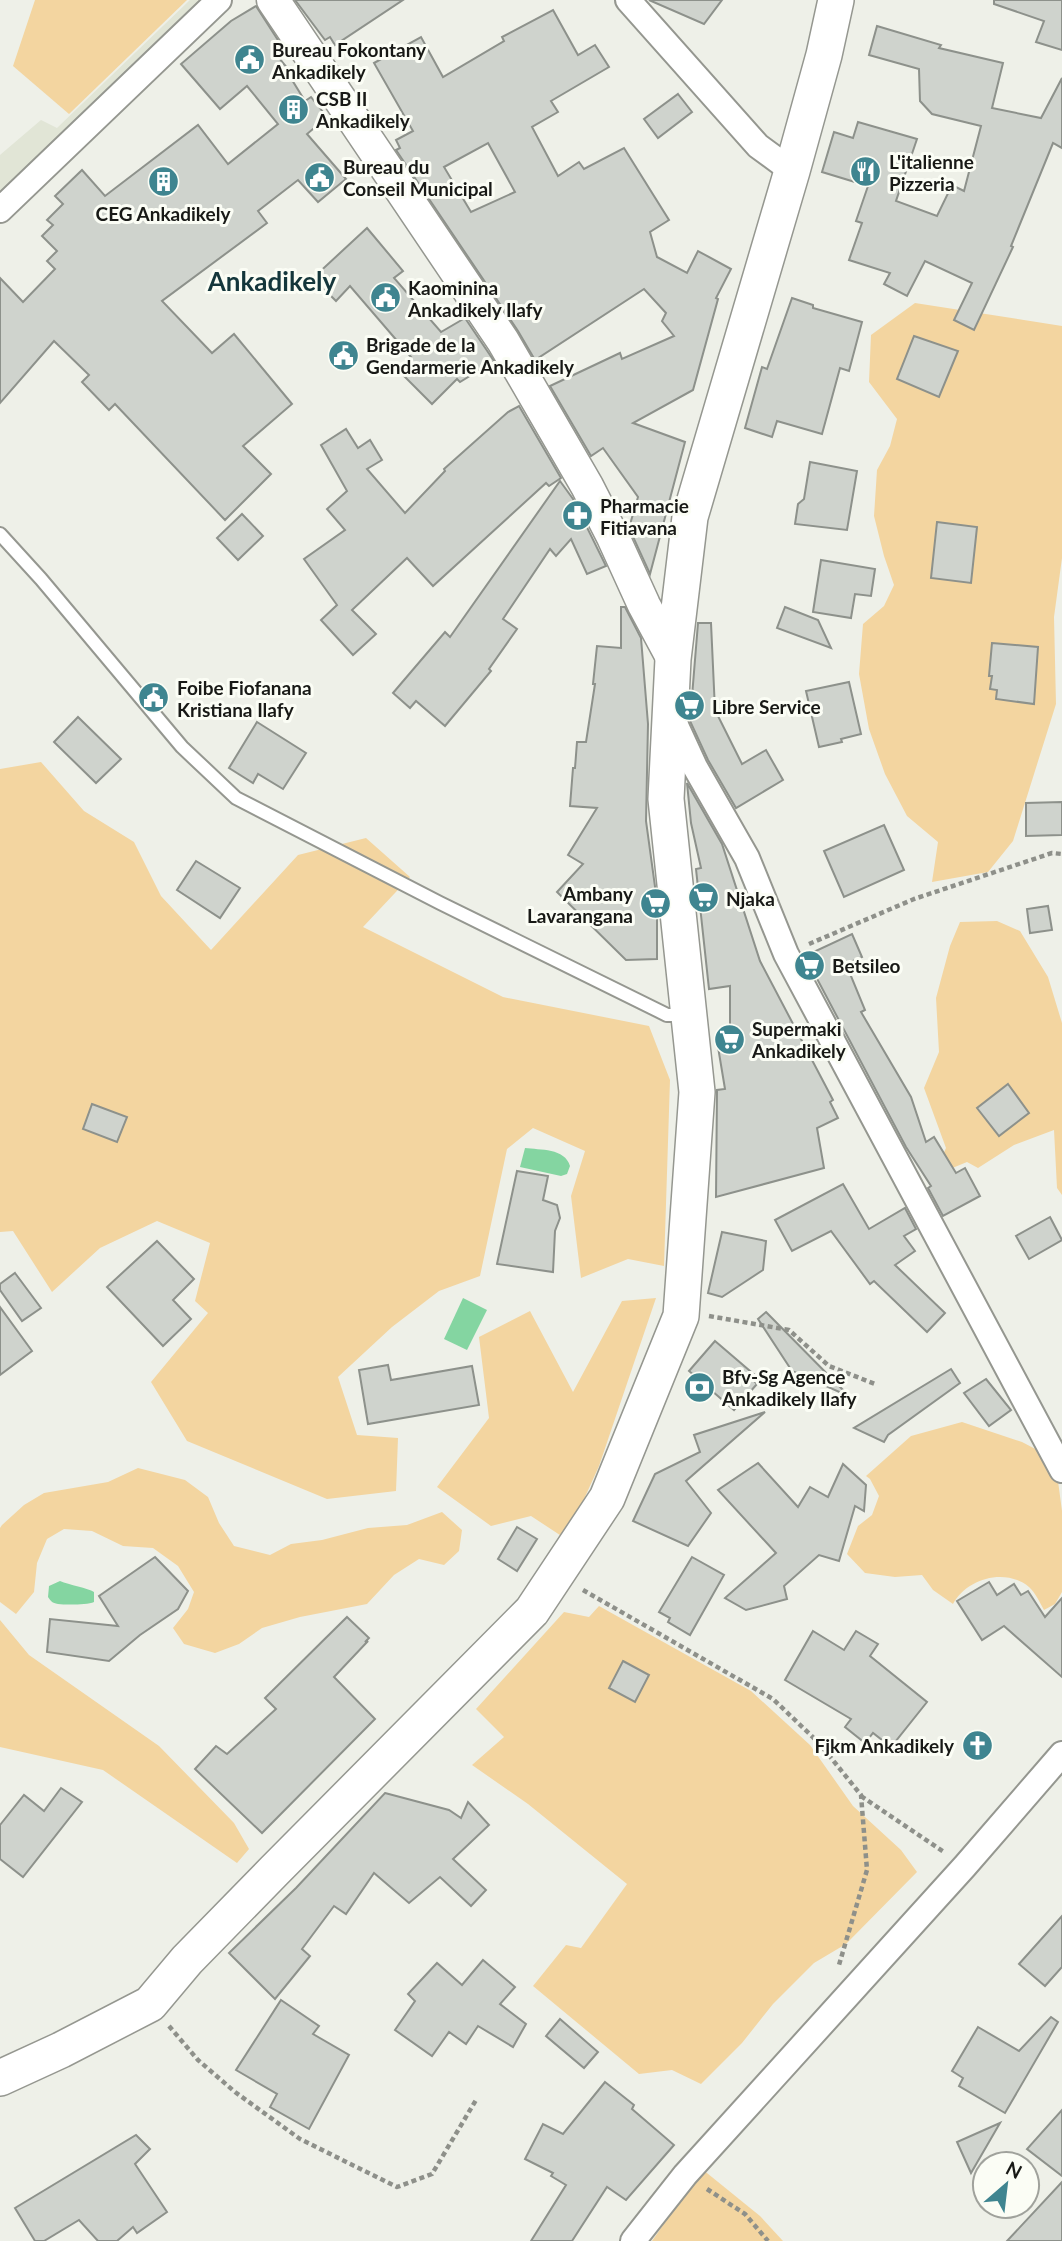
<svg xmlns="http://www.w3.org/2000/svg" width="1062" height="2241" font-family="Lato,sans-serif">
	<rect width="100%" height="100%" fill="#eef0e8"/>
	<!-- built -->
	<path fill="#e1e5d6" d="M190,0H203L0,206V155L41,120L57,128Z"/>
	<!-- green -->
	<g fill="#f3d5a0">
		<path d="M35,0H187L69,114L13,66Z"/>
		<path d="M915,303L1062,326V558L1054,617L1056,704L1013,841L988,872L932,882L938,842L907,816L885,774L869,729L859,674L863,624L884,606L894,585L884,556L874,516L877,470L890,446L897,419L869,382L871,335Z"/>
		<path d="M41,762L84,811L134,842L161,896L211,950L298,855L366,838L410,877L363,927L503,997L649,1026L670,1080L664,1266L628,1259L581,1278L571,1196L585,1151L533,1128L507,1149L480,1276L439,1291L392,1327L338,1377L357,1435L398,1438L396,1491L327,1499L187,1441L151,1382L208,1313L195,1301L210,1243L157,1221L100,1248L52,1292L13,1231L0,1232V769Z"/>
		<path d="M997,921L1020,931L1048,977L1062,1023V1195L1057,1188L1054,1130L1014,1145L978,1168L967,1162L933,1176L946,1148L924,1088L939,1052L936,998L950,946L960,922Z"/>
		<path d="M656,1298L599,1466L566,1539L531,1516L491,1526L437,1487L489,1418L479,1337L530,1311L573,1392L622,1301Z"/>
		<path d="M962,1422L1022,1442L1045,1454L1058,1481L1062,1511V1592L1055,1604L1044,1610C1040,1603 1035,1592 1029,1587C1005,1567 966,1579 953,1604L933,1590L922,1575L895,1577L865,1573L847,1554L858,1526L872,1515L879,1496L870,1479L866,1476L911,1436Z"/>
		<path d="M138,1468L185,1480L208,1497L219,1523L234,1546L270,1555L291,1544L322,1540L368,1528L407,1525L442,1512L462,1530L459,1551L444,1565L419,1559L394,1575L367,1604L300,1617L262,1628L239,1644L215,1653L184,1644L173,1628L188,1609L194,1592L178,1566L153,1548L123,1546L92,1531L64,1529L47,1539L37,1563L34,1592L16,1614L0,1602V1528L2,1525L24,1505L44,1493L108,1482Z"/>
		<path d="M599,1606L751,1691L810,1745L853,1806L901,1850L917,1872L846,1944L814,1963L773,2004L742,2043L701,2084L672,2070L639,2074L533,1986L566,1945L581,1948L627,1884L528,1804L472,1765L504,1737L476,1709L564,1612L589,1617Z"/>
		<path d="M0,1620L29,1655L159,1746L234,1823L249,1849L237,1863L103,1770L0,1747Z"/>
		<path d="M702,2169L760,2216L783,2241H652Z"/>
	</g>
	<!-- water -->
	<g fill="#84d5a1">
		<path d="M525,1148C540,1150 565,1148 570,1166L567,1174L561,1176L520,1167Z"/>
		<path d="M463,1298L487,1310L467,1350L444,1339Z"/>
		<path d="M60,1581C69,1585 88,1588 94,1592V1602C87,1605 66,1605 58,1604C52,1603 51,1601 48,1597L49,1586Z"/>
	</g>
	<!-- building -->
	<g fill="#cfd3cd" stroke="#8d918b" stroke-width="2" fill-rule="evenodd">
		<path d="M295,0H403L335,45L330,37L325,40Z"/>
		<path d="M649,0H722L704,24Z"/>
		<path d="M994,0H1062V50L1036,42L1044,21L994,4Z"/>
		<path d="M256,6L283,48L275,53L292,74L289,75L305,101L311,97L327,117L307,134L346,179L318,202L298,180L258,211L267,223L162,301L212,353L234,334L292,404L243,446L271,474L225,520L115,404L109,410L82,382L89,375L54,341L0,403V278L23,302L55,269L47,261L57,251L42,236L53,225L47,220L63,204L55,196L82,170L105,196L198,125L228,164L278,124L247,86L220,109L181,64L231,21Z"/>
		<path d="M553,10L578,55L595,45L609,67L551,101L558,112L532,127L558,176L579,162L584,169L624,148L669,220L650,232L657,257L687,273L698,251L731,269L716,298L718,299L693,390L633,423L685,442L650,574L629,528L638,497L603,448L591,456L550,386L620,353L622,359L674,336L662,321L666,313L644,289L535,360L518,331L396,150L400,148L396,140L413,131L374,63L421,37L443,77L504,41L502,37ZM488,143L515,192L471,212L444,167Z"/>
		<path d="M877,26L941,45L939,48L1003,63L992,108L1041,118L1062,78V148L1053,143L1011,246L1013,247L974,330L954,320L972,283L925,261L907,296L884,284L890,273L849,260L862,223L856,221L868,186L822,172L834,132L853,138L858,122L917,139L896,201L937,216L952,185L964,191L981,126L932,114L920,101L919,69L869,55Z"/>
		<path d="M678,94L692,112L658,138L644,119Z"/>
		<path d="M367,228L403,271L394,278L441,332L465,318L494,361L460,382L457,379L432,404L398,370L411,357L350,286L336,301L313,278Z"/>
		<path d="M792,298L813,305V308L862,322L849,371L840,368L822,434L777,421L772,437L745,428L762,367L767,369Z"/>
		<path d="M914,336L958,351L939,397L897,379Z"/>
		<path d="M519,406L561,478L549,486L546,483L433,586L407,558L352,610L376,634L353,655L321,620L337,605L304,559L345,530L327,509L347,491L321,445L346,429L358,448L370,440L382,460L367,469L405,513L445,471L444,469L508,412Z"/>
		<path d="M810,462L857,471L847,530L795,524L798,504L804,499Z"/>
		<path d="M560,481L573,499L606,566L587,574L571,539L556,556L550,549L503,619L517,629L489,669L491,671L445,726L416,701L410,708L393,693L445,632L450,637Z"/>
		<path d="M242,514L263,536L238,560L217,538Z"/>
		<path d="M937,522L977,527L971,583L931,578Z"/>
		<path d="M821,560L875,569L871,596L855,594L851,618L813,612Z"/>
		<path d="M621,607H625L641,638L648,724L646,821L657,901V959L626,960L557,892L583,864L568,855L597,808L570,806L573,768H575L577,742H586L595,684H593L597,646L621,648Z"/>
		<path d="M785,607L818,620L831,648L777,628Z"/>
		<path d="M698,623H711L715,710L742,764L766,750L783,780L736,808L708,760L690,721Z"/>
		<path d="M992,643L1038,647L1034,704L996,699L997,690L990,689L992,676H989Z"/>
		<path d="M849,682L861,734L841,739L842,742L819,747L806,691Z"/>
		<path d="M78,717L121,759L96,783L54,742Z"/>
		<path d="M257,722L306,753L283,789L258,774L253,783L229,768Z"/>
		<path d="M687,783L722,844L760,961L833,1100L830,1102L838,1118L817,1128L824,1168L716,1197L717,1090L725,1089L717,1041L730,1040V986L709,989L696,869L701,868L691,823Z"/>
		<path d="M1062,802V835L1026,836V803Z"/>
		<path d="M884,825L904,870L844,897L824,851Z"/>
		<path d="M196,861L240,888L220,918L177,890Z"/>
		<path d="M1048,906L1052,930L1030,933L1027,909Z"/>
		<path d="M852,934L862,957L846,964L865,1010L861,1012L911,1097L926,1142L934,1137L956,1173L965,1168L980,1196L943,1216L928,1188L931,1186L906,1147L805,956Z"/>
		<path d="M1008,1084L1029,1113L999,1136L977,1108Z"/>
		<path d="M92,1104L127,1117L117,1142L83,1129Z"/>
		<path d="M517,1171L548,1176L543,1200L557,1205L560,1218L555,1231L553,1272L497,1264Z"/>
		<path d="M843,1184L869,1229L905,1208L916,1229L904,1236L915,1251L895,1265L945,1313L927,1332L874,1281L870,1284L831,1231L792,1251L775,1220Z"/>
		<path d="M1050,1217L1062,1240L1029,1259L1016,1236Z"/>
		<path d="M722,1232L766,1241L763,1270L722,1297L708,1293Z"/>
		<path d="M157,1241L194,1279L173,1300L191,1319L163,1346L107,1287Z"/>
		<path d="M15,1273L41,1308L22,1321L0,1290V1284Z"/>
		<path d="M0,1307L32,1351L0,1375Z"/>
		<path d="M766,1312L846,1393V1395L792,1371L758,1319Z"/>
		<path d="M715,1341L757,1377L754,1381L757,1384L734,1410L689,1371Z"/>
		<path d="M388,1365L391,1380L472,1366L479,1405L368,1424L359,1370Z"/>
		<path d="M951,1369L960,1383L888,1435L884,1442L854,1428Z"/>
		<path d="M986,1379L1011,1410L989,1426L964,1393Z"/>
		<path d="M765,1412L686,1481L711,1513L688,1546L633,1521L655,1474L700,1452L694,1435Z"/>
		<path d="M758,1463L798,1507L810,1487L828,1497L843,1464L866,1485L864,1511L855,1506L839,1561L819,1555L784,1586L787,1599L746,1610L725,1598L776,1553L718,1490Z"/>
		<path d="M517,1527L537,1539L517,1571L498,1559Z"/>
		<path d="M155,1557L188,1591L178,1609L140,1635L109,1661L47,1652L50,1619L118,1626L99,1596Z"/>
		<path d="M692,1557L724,1575L690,1635L668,1622L670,1618L659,1612Z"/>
		<path d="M989,1582L997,1595L1014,1584L1021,1595L1028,1591L1045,1617L1062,1598V1677L1004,1626L982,1640L957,1601Z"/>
		<path d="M347,1617L369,1638L365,1642L368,1641L334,1677L375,1719L262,1833L195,1769L216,1746L227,1754L276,1709L265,1698Z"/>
		<path d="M813,1631L844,1650L856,1631L878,1644L870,1656L927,1702L891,1747L873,1733L865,1743L845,1727L851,1719L785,1680Z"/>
		<path d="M623,1661L649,1675L635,1702L609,1688Z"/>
		<path d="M61,1788L82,1802L23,1877L0,1859V1825L24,1795L44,1811Z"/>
		<path d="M385,1793L449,1810L461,1818L468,1802L489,1825L453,1859L486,1890L471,1906L440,1877L409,1903L374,1873L346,1914L334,1906L302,1949L310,1956L275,1999L229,1953L296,1888Z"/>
		<path d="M1062,1916V1967L1045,1986L1019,1964Z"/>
		<path d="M483,1960L515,1987L500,2004L526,2024L513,2047L478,2026L466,2044L449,2032L432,2056L395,2030L415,2001L408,1994L437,1963L462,1985Z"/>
		<path d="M281,2000L319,2026L313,2034L349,2055L309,2129L270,2107L277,2094L236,2070Z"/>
		<path d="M1051,2017L1058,2022L1005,2113L959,2086L963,2078L952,2071L978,2027L1019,2051Z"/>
		<path d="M560,2019L598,2052L584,2068L546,2036Z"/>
		<path d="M605,2082L634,2105L632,2109L674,2145L626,2200L607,2187L572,2241H531L566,2185L551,2176L553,2173L525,2159L543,2124L563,2134Z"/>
		<path d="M1062,2110V2176L1027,2149Z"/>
		<path d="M1000,2123L971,2173L957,2142Z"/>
		<path d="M136,2135L150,2149L135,2164L167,2212L137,2233L133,2227L117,2241H98L79,2220L44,2241H35L15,2208Z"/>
		<path d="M1062,2182V2241H1007Z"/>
	</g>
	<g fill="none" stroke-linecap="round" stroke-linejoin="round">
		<defs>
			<path id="service" d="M0,534L41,579L182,747L236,798L440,903L667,1015H685"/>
			<g id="minor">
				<path d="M628,0L758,146L792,171"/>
				<path d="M0,210L219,0"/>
				<path d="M673,719L695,767L747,858L786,954L1062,1470"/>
				<path d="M633,2241L685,2175L965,1866L1062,1754"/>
			</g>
			<path id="tertiary" d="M273,0L503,341L587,486L613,537L644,605L673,659"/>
			<path id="secondary" d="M0,2078L61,2050L150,2004L187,1960L274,1871L532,1611L607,1498L681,1316L697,1092L666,799L673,659L690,517L792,171L824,55L836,0"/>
		</defs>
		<!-- service casing -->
		<use href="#service" stroke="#959790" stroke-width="16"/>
		<!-- minor casing -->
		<use href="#minor" stroke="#959790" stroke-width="28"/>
		<!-- tertiary casing -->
		<use href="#tertiary" stroke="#959790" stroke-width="35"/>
		<!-- secondary casing -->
		<use href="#secondary" stroke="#959790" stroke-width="38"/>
		<!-- path -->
		<g stroke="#8e908a" stroke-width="4.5" stroke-dasharray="5 3.5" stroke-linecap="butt">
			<path d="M809,944L914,899L1052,853L1062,854"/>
			<path d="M709,1316L789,1330L829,1366L875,1384"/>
			<path d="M583,1590L773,1699L819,1743L861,1795L867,1870L839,1965"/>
			<path d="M861,1796L944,1852"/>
			<path d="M169,2026L198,2060L235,2092L300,2139L397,2187L432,2174L476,2100"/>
			<path d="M707,2189L745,2214L768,2241"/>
		</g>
		<!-- service -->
		<use href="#service" stroke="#fff" stroke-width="12"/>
		<!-- minor -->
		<use href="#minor" stroke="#fff" stroke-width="24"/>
		<!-- tertiary -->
		<use href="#tertiary" stroke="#fff" stroke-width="32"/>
		<!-- secondary -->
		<use href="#secondary" stroke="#fff" stroke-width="35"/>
	</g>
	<!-- icons -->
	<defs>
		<symbol id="civic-disc" viewBox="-11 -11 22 22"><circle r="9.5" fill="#3f8590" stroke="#fbfdf5"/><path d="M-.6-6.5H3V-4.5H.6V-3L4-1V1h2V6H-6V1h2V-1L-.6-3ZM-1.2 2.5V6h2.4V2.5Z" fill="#fff"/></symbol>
		<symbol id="building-disc" viewBox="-11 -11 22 22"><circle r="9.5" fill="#3f8590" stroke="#fbfdf5"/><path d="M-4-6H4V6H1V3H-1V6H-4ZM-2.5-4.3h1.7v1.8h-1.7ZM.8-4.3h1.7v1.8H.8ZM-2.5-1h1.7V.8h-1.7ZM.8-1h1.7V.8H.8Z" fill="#fff"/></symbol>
		<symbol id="restaurant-disc" viewBox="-11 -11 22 22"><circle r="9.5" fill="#3f8590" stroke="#fbfdf5"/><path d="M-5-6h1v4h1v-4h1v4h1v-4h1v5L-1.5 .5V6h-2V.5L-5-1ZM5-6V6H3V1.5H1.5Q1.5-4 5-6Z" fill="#fff"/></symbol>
		<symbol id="pharmacy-disc" viewBox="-11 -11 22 22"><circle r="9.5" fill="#3f8590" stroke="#fbfdf5"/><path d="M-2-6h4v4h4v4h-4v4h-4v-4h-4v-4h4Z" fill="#fff"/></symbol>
		<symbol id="supermarket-disc" viewBox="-11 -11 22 22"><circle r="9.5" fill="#3f8590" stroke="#fbfdf5"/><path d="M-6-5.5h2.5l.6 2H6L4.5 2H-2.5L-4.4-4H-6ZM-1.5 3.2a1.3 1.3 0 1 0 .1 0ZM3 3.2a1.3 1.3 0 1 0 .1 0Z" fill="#fff"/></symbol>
		<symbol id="bank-disc" viewBox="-11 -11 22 22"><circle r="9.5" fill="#3f8590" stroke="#fbfdf5"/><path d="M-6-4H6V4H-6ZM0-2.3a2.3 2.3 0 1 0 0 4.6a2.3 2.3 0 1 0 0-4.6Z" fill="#fff"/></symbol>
		<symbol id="church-disc" viewBox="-11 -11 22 22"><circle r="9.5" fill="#3f8590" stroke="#fbfdf5"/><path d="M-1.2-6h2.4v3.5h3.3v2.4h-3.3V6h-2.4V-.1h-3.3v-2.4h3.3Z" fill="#fff"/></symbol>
	</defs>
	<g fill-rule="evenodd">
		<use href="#civic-disc" x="232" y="42" width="35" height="35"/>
		<use href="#building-disc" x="276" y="92" width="35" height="35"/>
		<use href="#restaurant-disc" x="848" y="154" width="35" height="35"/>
		<use href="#civic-disc" x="302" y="160" width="35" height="35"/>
		<use href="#building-disc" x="146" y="164" width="35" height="35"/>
		<use href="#civic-disc" x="368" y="280" width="35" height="35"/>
		<use href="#civic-disc" x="326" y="338" width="35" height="35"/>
		<use href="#pharmacy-disc" x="560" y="498" width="35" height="35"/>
		<use href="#civic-disc" x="136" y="680" width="35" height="35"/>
		<use href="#supermarket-disc" x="672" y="688" width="35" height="35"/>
		<use href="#supermarket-disc" x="686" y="880" width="35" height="35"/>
		<use href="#supermarket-disc" x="638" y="886" width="35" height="35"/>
		<use href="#supermarket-disc" x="792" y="948" width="35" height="35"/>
		<use href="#supermarket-disc" x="712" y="1022" width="35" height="35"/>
		<use href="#bank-disc" x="682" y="1370" width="35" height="35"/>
		<use href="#church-disc" x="960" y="1728" width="35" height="35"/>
	</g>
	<g text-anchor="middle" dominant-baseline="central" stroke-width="6" stroke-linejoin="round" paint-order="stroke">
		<!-- poi labels -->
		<g font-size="19" font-weight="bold" fill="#181916" stroke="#fbfdf5" text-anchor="start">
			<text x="272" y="49">Bureau Fokontany<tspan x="272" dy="22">Ankadikely</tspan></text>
			<text x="316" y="98">CSB II<tspan x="316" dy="22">Ankadikely</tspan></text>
			<text x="889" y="161">L'italienne<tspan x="889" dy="22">Pizzeria</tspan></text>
			<text x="343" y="166">Bureau du<tspan x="343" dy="22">Conseil Municipal</tspan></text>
			<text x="163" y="213" text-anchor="middle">CEG Ankadikely</text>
			<text x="408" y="287">Kaominina<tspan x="408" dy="22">Ankadikely Ilafy</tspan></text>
			<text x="366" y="344">Brigade de la<tspan x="366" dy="22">Gendarmerie Ankadikely</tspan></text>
			<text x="600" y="505">Pharmacie<tspan x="600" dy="22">Fitiavana</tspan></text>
			<text x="177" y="687">Foibe Fiofanana<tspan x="177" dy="22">Kristiana Ilafy</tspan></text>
			<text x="712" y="706">Libre Service</text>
			<text x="633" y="893" text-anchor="end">Ambany<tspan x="633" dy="22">Lavarangana</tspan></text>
			<text x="726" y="898">Njaka</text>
			<text x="832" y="965">Betsileo</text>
			<text x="752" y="1028">Supermaki<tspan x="752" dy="22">Ankadikely</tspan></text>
			<text x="722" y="1376">Bfv-Sg Agence<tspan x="722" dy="22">Ankadikely Ilafy</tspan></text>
			<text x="954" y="1745" text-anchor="end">Fjkm Ankadikely</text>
		</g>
		<!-- district labels -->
		<g font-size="26" font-weight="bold" fill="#14363b" stroke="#fbfdf5">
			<text x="272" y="281">Ankadikely</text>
		</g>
	</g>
	<!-- north arrow -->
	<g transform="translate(1006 2185) rotate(28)"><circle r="33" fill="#fbfdf5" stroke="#a0a29c" stroke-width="2"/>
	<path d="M0-5L12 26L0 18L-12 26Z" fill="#3f8590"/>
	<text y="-10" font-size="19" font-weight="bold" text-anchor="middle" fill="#181916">N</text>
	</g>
</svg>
